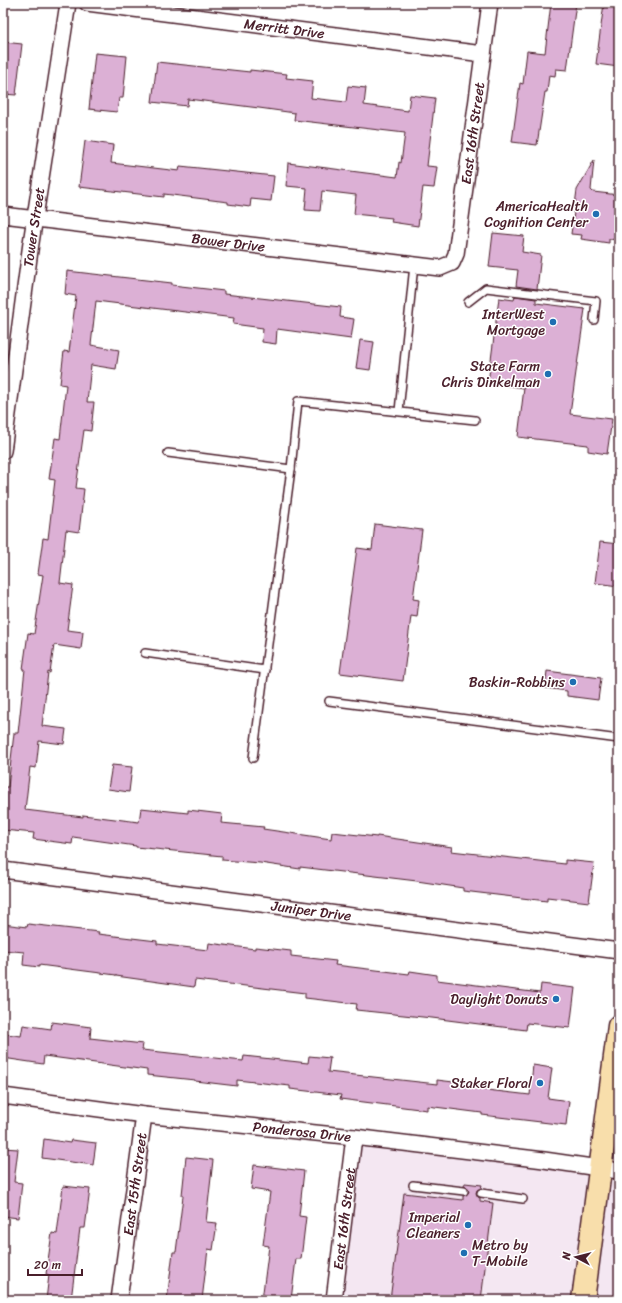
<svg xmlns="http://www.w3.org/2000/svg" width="622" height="1303" font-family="Sriracha,sans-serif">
	<rect width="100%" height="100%" fill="#fff"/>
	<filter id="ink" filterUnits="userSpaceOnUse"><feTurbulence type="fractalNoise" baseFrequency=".025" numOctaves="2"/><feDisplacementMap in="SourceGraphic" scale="8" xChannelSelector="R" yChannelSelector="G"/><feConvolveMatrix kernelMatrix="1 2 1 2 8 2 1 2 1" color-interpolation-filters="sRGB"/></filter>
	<g filter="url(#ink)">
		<!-- built -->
		<path fill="#f4e7f2" d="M619,1027V1300H334L354,1137L600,1169Z"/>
		<!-- building -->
		<g fill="#dcb0d5" stroke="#4a1f2b">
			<path d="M551,3H576L567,70L556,69L555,76L549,75L547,92H545L537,145L512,142L520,83L523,84L527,51L545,53Z"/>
			<path d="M604,3H619V67L596,64Z"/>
			<path d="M3,42L22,44L16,95L3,94Z"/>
			<path d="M95,53L127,56L123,98H119L117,112L89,109Z"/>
			<path d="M157,62L250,72V70L287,74L286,78L313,81L311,98L346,102L348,86L366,88L364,105L408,111L410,95L435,98L427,166L437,167L434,188L423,187L418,226L391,222L392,218L354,214L356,195L322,191L320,211L305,210L307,188L286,186L288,163L397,177L399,162L401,163L405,133L294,120L295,113L259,108L188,99L187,106L152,102Z"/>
			<path d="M85,141L113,145L111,163L179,171L180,166L274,176L271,201L251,199L250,207L228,204V202L164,194V197L79,187Z"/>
			<path d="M594,160L591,190L593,192L619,195V240L609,239V243L581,239L582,235L571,234L577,190Z"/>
			<path d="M493,233L524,236L522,252L541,255L537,289L516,286L518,270L489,267Z"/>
			<path d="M67,271L172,283V285L224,291V294L341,307L340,317L354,319L351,339L277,329L276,344L262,342L263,328L233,324L234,318L96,301L91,345L119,350L116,369L91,365L87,402H94L91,431L84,430L76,488L84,489L79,532L66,530L60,583L73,585L67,630L83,632L81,649L54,645L50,673L48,672L42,726L66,729L64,744L39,741L36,768L30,767L25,810L83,817V815L139,822L141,808L188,813V810L222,814L221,823L264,827L263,829L331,839L332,832L377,837V836L452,847L451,851L565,864V860L594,863L589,902L547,897V901L463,891V888L417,881L300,867V869L260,863L222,860V856L136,847V846L73,837L72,844L33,839L34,833L3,830V787H8L14,733H18L25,669H23L28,633L34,634L43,575L38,574L43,538L48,539L55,480L49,479L55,438L60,439L66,385L60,384L64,351L69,352L76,296L65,294Z"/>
			<path d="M515,296L536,299V303L585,309L570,414L612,419L607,454L588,451V445L518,437L524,388L488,383L499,298L514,300Z"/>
			<path d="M360,340L374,342L370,370L356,368Z"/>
			<path d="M375,524L422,530L413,599L419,600L417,617L411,616L403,681L340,673L357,548L372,550Z"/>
			<path d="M600,542L619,544V586L595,583Z"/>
			<path d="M547,671L601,678L598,700L567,696V691L545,688Z"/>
			<path d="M112,765L132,767L129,792L108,789Z"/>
			<path d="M3,924L27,927L28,924L99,932L98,934L157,941V944L208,950L209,943L255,949V947L291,951V956L336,961L335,965L409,974L410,971L437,975V980L540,993L541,984L575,988L570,1028L527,1023L526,1030L432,1018L356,1010L357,1004L305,998V993L195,980L194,987L116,976V975L39,965V967L23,965L24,952L3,950Z"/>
			<path d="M52,1022L91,1027L90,1038L143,1044L142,1050L243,1061L244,1056L308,1063L309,1056L330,1058L328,1072L437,1084V1080L478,1085V1089L530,1095L533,1065L552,1068L548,1098L569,1101L566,1125L482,1115V1113L427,1106V1110L340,1099L341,1095L290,1089V1086L237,1080V1086L195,1081V1080L147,1075V1070L44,1056L43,1064L3,1058L7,1034L21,1036L23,1025L51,1029Z"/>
			<path d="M44,1139L70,1143L71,1140L96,1143L93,1165L42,1158Z"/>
			<path d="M3,1148L18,1149L14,1182L22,1183L18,1218L3,1216Z"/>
			<path d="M186,1157L213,1160L206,1222L217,1223L213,1250L208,1249L202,1300H167L173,1252H176L183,1196L182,1195Z"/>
			<path d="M254,1165L304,1171L299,1216L306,1217L301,1259H296L291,1300H262L269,1246L263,1245L270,1192L251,1189Z"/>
			<path d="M465,1183L482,1185L481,1188L477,1190L476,1193L478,1197L480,1198V1201L493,1203L481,1300H390L404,1193L463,1200V1196L466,1195L469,1192L468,1189L464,1186Z"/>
			<path d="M63,1186L90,1189L85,1228H80L71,1300H46L49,1275L46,1274L52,1233L57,1234Z"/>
		</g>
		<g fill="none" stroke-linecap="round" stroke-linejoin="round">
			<defs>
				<g id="service">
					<path d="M468,302L486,288L596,301L594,320"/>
					<path d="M399,411L414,265"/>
					<path d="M168,453L291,469"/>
					<path d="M145,653L265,670"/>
					<path d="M329,701L619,739"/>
					<path d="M253,758L291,469L298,401L475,420"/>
					<path d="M413,1185L464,1191"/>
					<path d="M481,1193L523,1199"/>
				</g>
				<g id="minor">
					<path id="s1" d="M87,3L483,54"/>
					<path id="s2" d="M3,215L440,268L452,263L456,254L490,3"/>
					<path id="s3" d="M3,451L31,243L68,3"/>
					<path id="s4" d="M3,870L619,951"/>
					<path id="s5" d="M3,1096L144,1115L354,1137L544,1160L619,1171"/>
					<path id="s6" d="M119,1300L144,1115"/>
					<path id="s7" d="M334,1300L354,1137"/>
				</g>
				<path id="primary" d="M583,1300L619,1026"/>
			</defs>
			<!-- service casing -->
			<use href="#service" stroke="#4a1f2b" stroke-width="10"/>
			<!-- minor casing -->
			<use href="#minor" stroke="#4a1f2b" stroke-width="18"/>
			<!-- primary casing -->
			<use href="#primary" stroke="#4a1f2b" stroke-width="25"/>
			<!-- service -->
			<use href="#service" stroke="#fff" stroke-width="7"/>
			<!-- minor -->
			<use href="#minor" stroke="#fff" stroke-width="15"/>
			<!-- primary -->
			<use href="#primary" stroke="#f8deab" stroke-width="22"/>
		</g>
	</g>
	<!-- markers -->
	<g fill="#1f6fb2" stroke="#fff" stroke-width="1.5">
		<circle cx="596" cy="214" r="4"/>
		<circle cx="553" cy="322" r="4"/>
		<circle cx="548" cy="374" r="4"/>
		<circle cx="573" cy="682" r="4"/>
		<circle cx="556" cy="999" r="4"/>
		<circle cx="540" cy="1083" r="4"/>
		<circle cx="468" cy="1225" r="4"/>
		<circle cx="464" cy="1253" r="4"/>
	</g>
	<g text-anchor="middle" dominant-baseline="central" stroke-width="3" stroke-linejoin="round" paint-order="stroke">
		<!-- street labels -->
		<g font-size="14" fill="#4a1f2b" stroke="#fff">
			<text stroke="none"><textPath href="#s1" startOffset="199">Merritt Drive</textPath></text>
			<text stroke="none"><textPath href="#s2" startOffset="585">East 16th Street</textPath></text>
			<text stroke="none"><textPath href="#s3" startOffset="226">Tower Street</textPath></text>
			<text stroke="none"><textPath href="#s2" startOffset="227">Bower Drive</textPath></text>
			<text stroke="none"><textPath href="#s4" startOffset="311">Juniper Drive</textPath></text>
			<text stroke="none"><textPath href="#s5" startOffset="301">Ponderosa Drive</textPath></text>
			<text stroke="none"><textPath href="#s6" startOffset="117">East 15th Street</textPath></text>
			<text stroke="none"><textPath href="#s7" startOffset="82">East 16th Street</textPath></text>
		</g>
		<!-- poi labels -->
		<g font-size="14" fill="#4a1f2b" stroke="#fff" text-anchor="end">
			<text x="588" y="206">AmericaHealth<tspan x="588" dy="16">Cognition Center</tspan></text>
			<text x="545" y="314">InterWest<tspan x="545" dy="16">Mortgage</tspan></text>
			<text x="540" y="366">State Farm<tspan x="540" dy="16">Chris Dinkelman</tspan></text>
			<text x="565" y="682">Baskin-Robbins</text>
			<text x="548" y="999">Daylight Donuts</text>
			<text x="532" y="1083">Staker Floral</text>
			<text x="460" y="1217">Imperial<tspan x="460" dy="16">Cleaners</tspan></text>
			<text x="472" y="1245" text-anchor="start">Metro by<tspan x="472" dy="16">T-Mobile</tspan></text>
		</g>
	</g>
	<!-- margin -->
	<rect width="622" height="1303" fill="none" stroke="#fff" stroke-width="16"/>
	<rect x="8" y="8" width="606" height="1287" fill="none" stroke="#4a1f2b" stroke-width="1.5" filter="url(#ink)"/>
	<!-- north arrow -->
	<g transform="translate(576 1257) rotate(277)" stroke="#ffffff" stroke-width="3" paint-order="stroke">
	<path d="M0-3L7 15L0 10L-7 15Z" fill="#4a1f2b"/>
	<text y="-6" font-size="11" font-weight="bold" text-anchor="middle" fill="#4a1f2b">N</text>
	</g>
	<!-- scale -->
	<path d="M28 1269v6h54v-6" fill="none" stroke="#4a1f2b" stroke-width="2"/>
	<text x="34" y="1269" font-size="12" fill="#4a1f2b" stroke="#ffffff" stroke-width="3" paint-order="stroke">20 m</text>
</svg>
